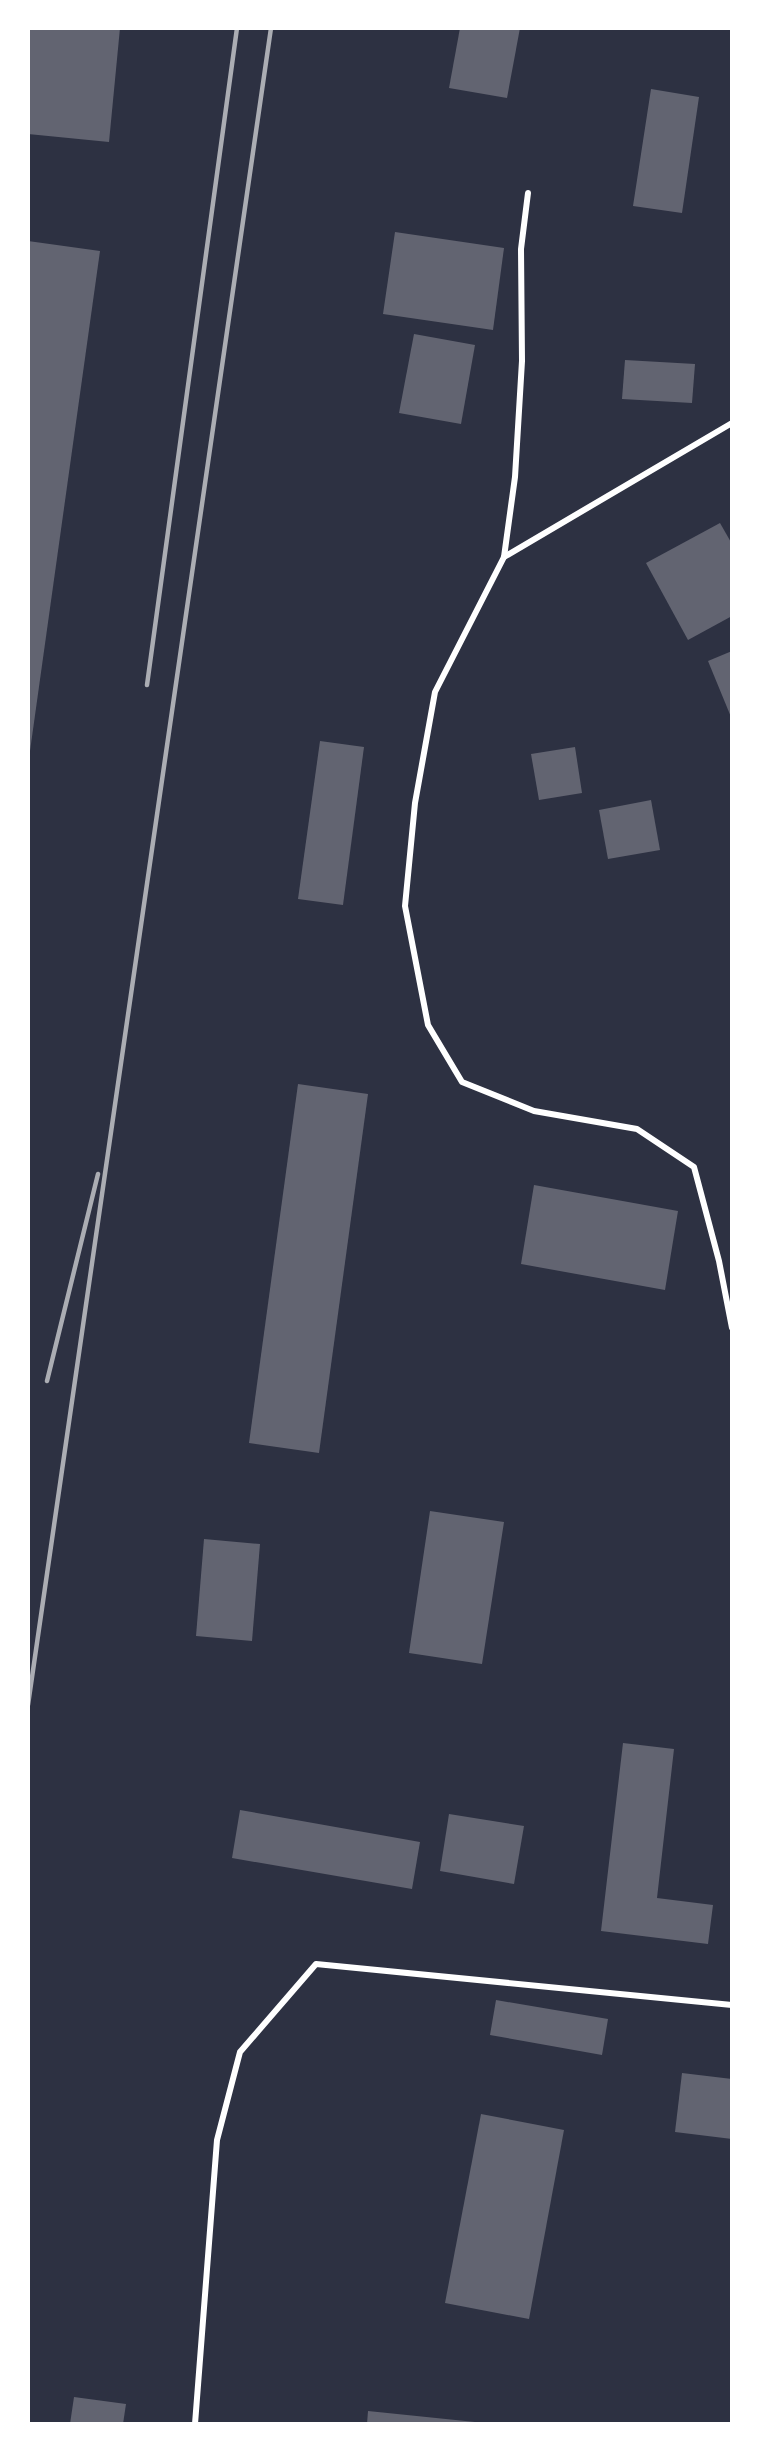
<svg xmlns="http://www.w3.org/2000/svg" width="760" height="2452" font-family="'PT Serif',serif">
	<rect width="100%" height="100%" fill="#2d3142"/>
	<!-- building -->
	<g fill="#626471">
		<path d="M28,28H120L109,142L28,134Z"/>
		<path d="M460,28H520L507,98L449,88Z"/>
		<path d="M651,89L699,97L682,213L633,206Z"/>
		<path d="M395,232L504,248L493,330L383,314Z"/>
		<path d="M28,241L100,251L30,751H28Z"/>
		<path d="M414,334L475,345L461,424L399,413Z"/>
		<path d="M625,360L695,364L692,403L622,399Z"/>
		<path d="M720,523L732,544V616L688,640L646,563Z"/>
		<path d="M732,651V717H731L708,661Z"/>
		<path d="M320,741L364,747L343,905L298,899Z"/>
		<path d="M575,747L582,793L539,800L531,754Z"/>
		<path d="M651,800L660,850L608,859L599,810Z"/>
		<path d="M298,1084L368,1094L319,1453L249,1443Z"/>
		<path d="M534,1185L678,1211L665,1290L521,1264Z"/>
		<path d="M430,1511L504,1522L482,1664L409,1653Z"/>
		<path d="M204,1539L260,1544L252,1641L196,1636Z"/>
		<path d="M623,1743L674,1749L657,1898L713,1905L708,1944L601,1931Z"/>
		<path d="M240,1810L420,1842L412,1889L232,1858Z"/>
		<path d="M449,1814L524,1826L514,1884L440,1871Z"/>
		<path d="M496,2000L608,2019L602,2055L490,2035Z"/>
		<path d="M682,2073L732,2079V2139L675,2132Z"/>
		<path d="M481,2114L564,2130L529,2319L445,2303Z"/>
		<path d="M74,2397L126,2404L123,2424H70Z"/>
		<path d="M368,2411L475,2422V2424H367Z"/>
	</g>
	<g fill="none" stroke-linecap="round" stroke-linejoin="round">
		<!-- minor -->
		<g stroke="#fff" stroke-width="6">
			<path d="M528,193L521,249L522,361L515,477L504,557L435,692L415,803L405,906L428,1025L462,1082L534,1111L637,1129L694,1167L719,1261L732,1328"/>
			<path d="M504,557L732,423"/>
			<path d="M195,2424L217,2140L240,2052L316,1964L732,2005"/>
		</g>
		<!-- rail -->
		<g stroke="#abadb3" stroke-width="4.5">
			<path d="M147,685L237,28"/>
			<path d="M47,1381L98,1174"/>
			<path d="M28,1705L271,28"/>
		</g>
	</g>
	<!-- border -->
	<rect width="760" height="2452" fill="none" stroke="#ffffff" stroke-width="60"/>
</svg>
